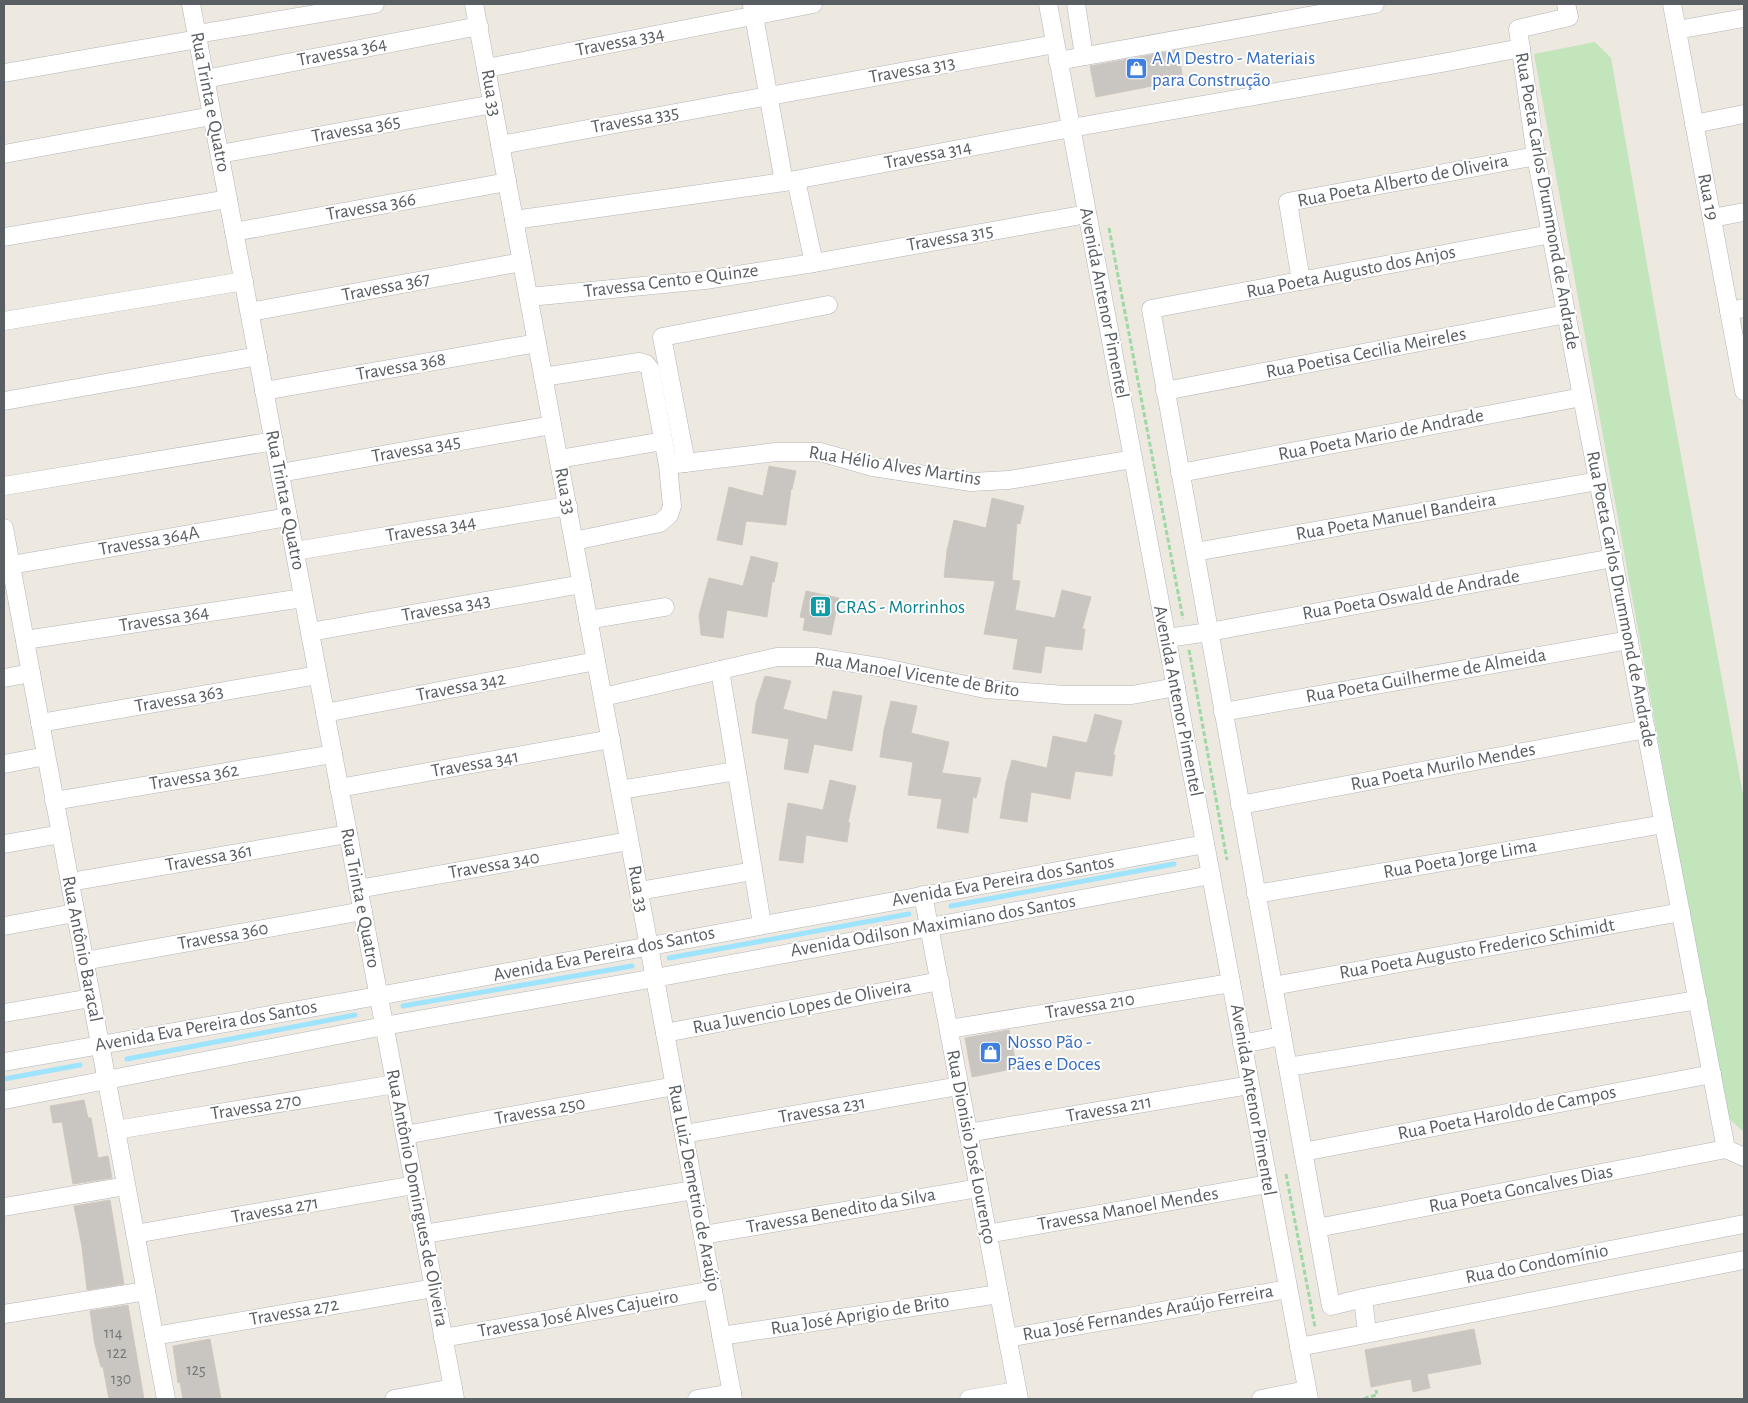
<svg xmlns="http://www.w3.org/2000/svg" width="1748" height="1403" font-family="'Alegreya Sans',sans-serif">
	<rect width="100%" height="100%" fill="#ede8e0"/>
	<!-- green -->
	<path fill="#c2e5bc" d="M1595,42L1611,58L1669,390L1744,800V1132L1726,1116L1534,54Z"/>
	<g fill="none" stroke-linecap="round" stroke-linejoin="round">
		<!-- stream -->
		<g stroke="#9ee4ff" stroke-width="5">
			<path d="M951,906L1174,864"/>
			<path d="M669,958L909,914"/>
			<path d="M403,1006L632,966"/>
			<path d="M127,1059L355,1015"/>
			<path d="M4,1079L80,1065"/>
		</g>
	</g>
	<!-- building -->
	<g fill="#c9c5c0" stroke="#d1c8bf">
		<path d="M1178,50L1183,80L1096,97L1090,66Z"/>
		<path d="M769,466L796,471L792,489H791L786,525L746,521L742,545L717,540L729,487L763,496Z"/>
		<path d="M992,498L1024,506L1020,524L1017,523L1012,580L1020,581L1015,610L1055,618L1062,590L1091,597L1082,629H1085L1082,650L1045,646L1041,673L1013,669L1018,639L984,634L995,581L944,577L947,551L954,520L986,528Z"/>
		<path d="M751,556L778,563L774,582H772L767,617L727,610L723,638L701,635L699,615L709,578L743,586Z"/>
		<path d="M806,591L839,598L831,635L803,630L805,618L800,617Z"/>
		<path d="M765,676L791,681L783,709L827,720L833,691L862,696L852,751L814,744L808,773L784,769L789,739L752,733L756,703Z"/>
		<path d="M891,701L917,706L911,733L949,742L942,773L981,778L976,798L973,797L968,833L937,828L942,799L908,795L913,762L880,757L884,730Z"/>
		<path d="M1095,714L1122,721L1113,755H1115L1112,776L1075,771L1070,799L1031,792L1027,822L1000,818L1006,782L1012,760L1047,768L1053,736L1087,743Z"/>
		<path d="M830,780L856,786L848,822L850,823L847,842L806,835L803,863L779,860L788,803L823,810Z"/>
		<path d="M1009,1030L1017,1068L972,1077L965,1038Z"/>
		<path d="M84,1100L88,1118H91L98,1158L108,1156L112,1178L73,1184L62,1122L53,1123L50,1106Z"/>
		<path d="M110,1200L124,1284L87,1290L82,1247L74,1206Z"/>
		<path d="M128,1305L144,1399H109L103,1367H101L95,1345L90,1311Z"/>
		<path d="M1474,1329L1481,1364L1427,1374L1430,1388L1413,1392L1411,1379L1371,1387L1365,1350Z"/>
		<path d="M210,1339L221,1399H183L180,1382L178,1383L173,1346Z"/>
	</g>
	<g fill="none" stroke-linecap="round" stroke-linejoin="round">
		<defs>
			<g id="minor">
				<path d="M191,4L455,1399"/>
				<path d="M474,4L733,1399"/>
				<path d="M1048,4L1309,1399"/>
				<path d="M1076,4L1084,56"/>
				<path d="M1566,4L1569,17L1518,29L1536,156L1726,1149L1744,1157"/>
				<path d="M1672,4L1744,391"/>
				<path d="M752,5L784,182"/>
				<path d="M1677,30L1744,18"/>
				<path d="M197,34L375,4"/>
				<path d="M1058,61L1375,4"/>
				<path d="M487,68L813,4"/>
				<path d="M4,73L198,39"/>
				<path d="M205,79L479,26"/>
				<path d="M1694,124L1744,114"/>
				<path d="M500,145L1055,44"/>
				<path d="M4,154L212,116"/>
				<path d="M220,154L493,104"/>
				<path d="M796,180L814,263"/>
				<path d="M1712,218L1744,212"/>
				<path d="M514,220L784,182L1071,128L1442,63L1521,48"/>
				<path d="M234,232L507,182"/>
				<path d="M1551,234L1151,309L1331,1306L1363,1298L1744,1224"/>
				<path d="M4,237L228,199"/>
				<path d="M1301,281L1288,202L1536,156"/>
				<path d="M529,297L705,280L814,263L1087,214"/>
				<path d="M1729,311L1744,308"/>
				<path d="M250,312L522,262"/>
				<path d="M4,321L244,281"/>
				<path d="M543,377L639,362L646,364L650,369L668,465L672,506L669,515L660,523L574,541"/>
				<path d="M264,391L537,343"/>
				<path d="M1165,391L1566,314"/>
				<path d="M4,401L258,356"/>
				<path d="M559,459L663,441"/>
				<path d="M686,463L662,337L828,305"/>
				<path d="M668,465L776,452H820L873,467L971,482L1009,480L1133,459"/>
				<path d="M280,473L552,425"/>
				<path d="M1180,473L1582,397"/>
				<path d="M4,486L274,441"/>
				<path d="M4,528L166,1399"/>
				<path d="M295,551L568,506"/>
				<path d="M1195,552L1598,481"/>
				<path d="M11,565L288,517"/>
				<path d="M588,620L665,607"/>
				<path d="M310,632L582,584"/>
				<path d="M1167,638L1209,632L1613,558"/>
				<path d="M25,640L303,598"/>
				<path d="M720,670L762,924"/>
				<path d="M4,678L31,673"/>
				<path d="M603,697L777,657H816L885,668L985,689L1065,695H1132L1176,687"/>
				<path d="M1223,712L1629,640"/>
				<path d="M325,713L596,661"/>
				<path d="M40,723L318,675"/>
				<path d="M4,764L46,756"/>
				<path d="M339,788L611,739"/>
				<path d="M620,790L736,771"/>
				<path d="M54,801L333,754"/>
				<path d="M1240,805L1646,729"/>
				<path d="M4,844L61,834"/>
				<path d="M70,882L348,834"/>
				<path d="M358,889L629,841"/>
				<path d="M639,891L753,871"/>
				<path d="M1256,894L1664,824"/>
				<path d="M923,895L1019,1399"/>
				<path d="M4,926L75,913"/>
				<path d="M84,961L363,911"/>
				<path d="M1273,986L1681,912"/>
				<path d="M4,1013L91,998"/>
				<path d="M949,1029L1231,983"/>
				<path d="M665,1033L940,981"/>
				<path d="M1242,1044L1282,1036"/>
				<path d="M4,1062L378,996L1205,844"/>
				<path d="M1288,1067L1698,1000"/>
				<path d="M4,1100L384,1026L655,978L1211,875"/>
				<path d="M116,1130L395,1084"/>
				<path d="M968,1133L1250,1085"/>
				<path d="M684,1134L959,1086"/>
				<path d="M405,1135L675,1086"/>
				<path d="M1303,1152L1712,1074"/>
				<path d="M4,1207L126,1186"/>
				<path d="M1317,1228L1726,1149"/>
				<path d="M135,1234L414,1185"/>
				<path d="M424,1234L694,1190"/>
				<path d="M987,1234L1268,1184"/>
				<path d="M703,1235L979,1188"/>
				<path d="M1363,1298L1367,1333"/>
				<path d="M4,1314L146,1291"/>
				<path d="M154,1336L434,1288"/>
				<path d="M721,1336L999,1294"/>
				<path d="M443,1338L713,1290"/>
				<path d="M1007,1338L1288,1289"/>
				<path d="M1299,1347L1744,1260"/>
				<path d="M394,1399L453,1388"/>
				<path d="M697,1399L732,1393"/>
				<path d="M969,1399L1017,1391"/>
				<path d="M1261,1399L1307,1390"/>
			</g>
		</defs>
		<!-- minor casing -->
		<use href="#minor" stroke="#b1b5b9" stroke-width="19"/>
		<!-- path -->
		<g stroke="#9ed8a4" stroke-width="3" stroke-dasharray="5 2.5" stroke-linecap="butt">
			<path d="M1109,228L1183,619"/>
			<path d="M1189,650L1227,860"/>
			<path d="M1286,1174L1315,1327"/>
			<path d="M1364,1399L1368,1397L1377,1395L1376,1390"/>
		</g>
		<!-- minor -->
		<use href="#minor" stroke="#fff" stroke-width="18"/>
	</g>
	<!-- icons -->
	<defs>
		<symbol id="shop-square" viewBox="-11 -11 22 22"><rect x="-9" y="-9" width="18" height="18" rx="4" fill="#3f7fe0" stroke="#fff"/><path d="M-5-2.5h2.3a2.7 3.5 0 0 1 5.4 0H5L5.5 6h-11ZM-1.5-2.5h3a1.5 2.3 0 0 0-3 0Z" fill="#fff"/></symbol>
		<symbol id="building-square" viewBox="-11 -11 22 22"><rect x="-9" y="-9" width="18" height="18" rx="4" fill="#0f9aa8" stroke="#fff"/><path d="M-4-6H4V6H1V3H-1V6H-4ZM-2.5-4.3h1.7v1.8h-1.7ZM.8-4.3h1.7v1.8H.8ZM-2.5-1h1.7V.8h-1.7ZM.8-1h1.7V.8H.8Z" fill="#fff"/></symbol>
	</defs>
	<g fill-rule="evenodd">
		<use href="#shop-square" x="1124" y="56" width="25" height="25"/>
		<use href="#building-square" x="808" y="594" width="25" height="25"/>
		<use href="#shop-square" x="978" y="1040" width="25" height="25"/>
	</g>
	<g text-anchor="middle" dominant-baseline="central" stroke-width="4" stroke-linejoin="round" paint-order="stroke">
		<!-- number labels -->
		<g font-size="16" fill="#75787a">
			<text x="113" y="1333">114</text>
			<text x="117" y="1353">122</text>
			<text x="196" y="1370">125</text>
			<text x="121" y="1379">130</text>
		</g>
		<!-- street labels -->
		<g font-size="19" fill="#595e62" stroke="#fff">
			<text transform="translate(620 42) rotate(-11)">Travessa 334</text>
			<text transform="translate(342 52) rotate(-11)">Travessa 364</text>
			<text transform="translate(912 70) rotate(-10)">Travessa 313</text>
			<text transform="translate(491 93) rotate(80)">Rua 33</text>
			<text transform="translate(210 102) rotate(79)">Rua Trinta e Quatro</text>
			<text transform="translate(635 120) rotate(-10)">Travessa 335</text>
			<text transform="translate(356 129) rotate(-10)">Travessa 365</text>
			<text transform="translate(928 155) rotate(-11)">Travessa 314</text>
			<text transform="translate(1403 181) rotate(-11)">Rua Poeta Alberto de Oliveira</text>
			<text transform="translate(1708 197) rotate(79)">Rua 19</text>
			<text transform="translate(1547 201) rotate(80)">Rua Poeta Carlos Drummond de Andrade</text>
			<text transform="translate(371 207) rotate(-10)">Travessa 366</text>
			<text transform="translate(950 238) rotate(-10)">Travessa 315</text>
			<text transform="translate(1351 272) rotate(-11)">Rua Poeta Augusto dos Anjos</text>
			<text transform="translate(671 281) rotate(-7)">Travessa Cento e Quinze</text>
			<text transform="translate(386 287) rotate(-11)">Travessa 367</text>
			<text transform="translate(1104 303) rotate(79)">Avenida Antenor Pimentel</text>
			<text transform="translate(1366 353) rotate(-11)">Rua Poetisa Cecilia Meireles</text>
			<text transform="translate(401 367) rotate(-10)">Travessa 368</text>
			<text transform="translate(1381 435) rotate(-11)">Rua Poeta Mario de Andrade</text>
			<text transform="translate(416 449) rotate(-10)">Travessa 345</text>
			<text transform="translate(895 466) rotate(9)">Rua Hélio Alves Martins</text>
			<text transform="translate(565 491) rotate(79)">Rua 33</text>
			<text transform="translate(285 500) rotate(79)">Rua Trinta e Quatro</text>
			<text transform="translate(1396 517) rotate(-10)">Rua Poeta Manuel Bandeira</text>
			<text transform="translate(431 529) rotate(-9)">Travessa 344</text>
			<text transform="translate(149 541) rotate(-10)">Travessa 364A</text>
			<text transform="translate(1411 595) rotate(-10)">Rua Poeta Oswald de Andrade</text>
			<text transform="translate(1621 599) rotate(79)">Rua Poeta Carlos Drummond de Andrade</text>
			<text transform="translate(446 608) rotate(-10)">Travessa 343</text>
			<text transform="translate(164 619) rotate(-9)">Travessa 364</text>
			<text transform="translate(917 675) rotate(9)">Rua Manoel Vicente de Brito</text>
			<text transform="translate(1426 676) rotate(-10)">Rua Poeta Guilherme de Almeida</text>
			<text transform="translate(461 687) rotate(-11)">Travessa 342</text>
			<text transform="translate(179 699) rotate(-10)">Travessa 363</text>
			<text transform="translate(1178 701) rotate(79)">Avenida Antenor Pimentel</text>
			<text transform="translate(475 764) rotate(-10)">Travessa 341</text>
			<text transform="translate(1443 767) rotate(-11)">Rua Poeta Murilo Mendes</text>
			<text transform="translate(194 777) rotate(-9)">Travessa 362</text>
			<text transform="translate(209 858) rotate(-10)">Travessa 361</text>
			<text transform="translate(1460 859) rotate(-10)">Rua Poeta Jorge Lima</text>
			<text transform="translate(494 865) rotate(-10)">Travessa 340</text>
			<text transform="translate(1003 881) rotate(-10)">Avenida Eva Pereira dos Santos</text>
			<text transform="translate(638 889) rotate(80)">Rua 33</text>
			<text transform="translate(360 898) rotate(79)">Rua Trinta e Quatro</text>
			<text transform="translate(933 926) rotate(-10)">Avenida Odilson Maximiano dos Santos</text>
			<text transform="translate(223 936) rotate(-10)">Travessa 360</text>
			<text transform="translate(82 949) rotate(79)">Rua Antônio Baracal</text>
			<text transform="translate(1477 949) rotate(-10)">Rua Poeta Augusto Frederico Schimidt</text>
			<text transform="translate(604 954) rotate(-11)">Avenida Eva Pereira dos Santos</text>
			<text transform="translate(1090 1006) rotate(-9)">Travessa 210</text>
			<text transform="translate(802 1007) rotate(-11)">Rua Juvencio Lopes de Oliveira</text>
			<text transform="translate(206 1026) rotate(-10)">Avenida Eva Pereira dos Santos</text>
			<text transform="translate(1253 1100) rotate(80)">Avenida Antenor Pimentel</text>
			<text transform="translate(256 1107) rotate(-9)">Travessa 270</text>
			<text transform="translate(1109 1109) rotate(-10)">Travessa 211</text>
			<text transform="translate(822 1110) rotate(-10)">Travessa 231</text>
			<text transform="translate(540 1111) rotate(-10)">Travessa 250</text>
			<text transform="translate(1507 1113) rotate(-11)">Rua Poeta Haroldo de Campos</text>
			<text transform="translate(971 1147) rotate(79)">Rua Dionisio José Lourenço</text>
			<text transform="translate(694 1188) rotate(79)">Rua Luiz Demetrio de Araújo</text>
			<text transform="translate(1521 1189) rotate(-11)">Rua Poeta Goncalves Dias</text>
			<text transform="translate(417 1198) rotate(79)">Rua Antônio Domingues de Oliveira</text>
			<text transform="translate(1128 1209) rotate(-10)">Travessa Manoel Mendes</text>
			<text transform="translate(275 1210) rotate(-10)">Travessa 271</text>
			<text transform="translate(841 1211) rotate(-10)">Travessa Benedito da Silva</text>
			<text transform="translate(1537 1264) rotate(-11)">Rua do Condomínio</text>
			<text transform="translate(294 1312) rotate(-10)">Travessa 272</text>
			<text transform="translate(1148 1313) rotate(-10)">Rua José Fernandes Araújo Ferreira</text>
			<text transform="translate(578 1314) rotate(-10)">Travessa José Alves Cajueiro</text>
			<text transform="translate(860 1315) rotate(-9)">Rua José Aprigio de Brito</text>
		</g>
		<!-- shop labels -->
		<g font-size="19" fill="#366cbe" stroke="#fff" text-anchor="start">
			<text x="1152" y="58">A M Destro - Materiais<tspan x="1152" dy="22">para Construção</tspan></text>
			<text x="1007" y="1042">Nosso Pão -<tspan x="1007" dy="22">Pães e Doces</tspan></text>
		</g>
		<!-- culture labels -->
		<g font-size="19" fill="#0d838f" stroke="#fff" text-anchor="start">
			<text x="836" y="607">CRAS - Morrinhos</text>
		</g>
	</g>
	<!-- border -->
	<rect width="1748" height="1403" fill="none" stroke="#595e62" stroke-width="10"/>
</svg>
